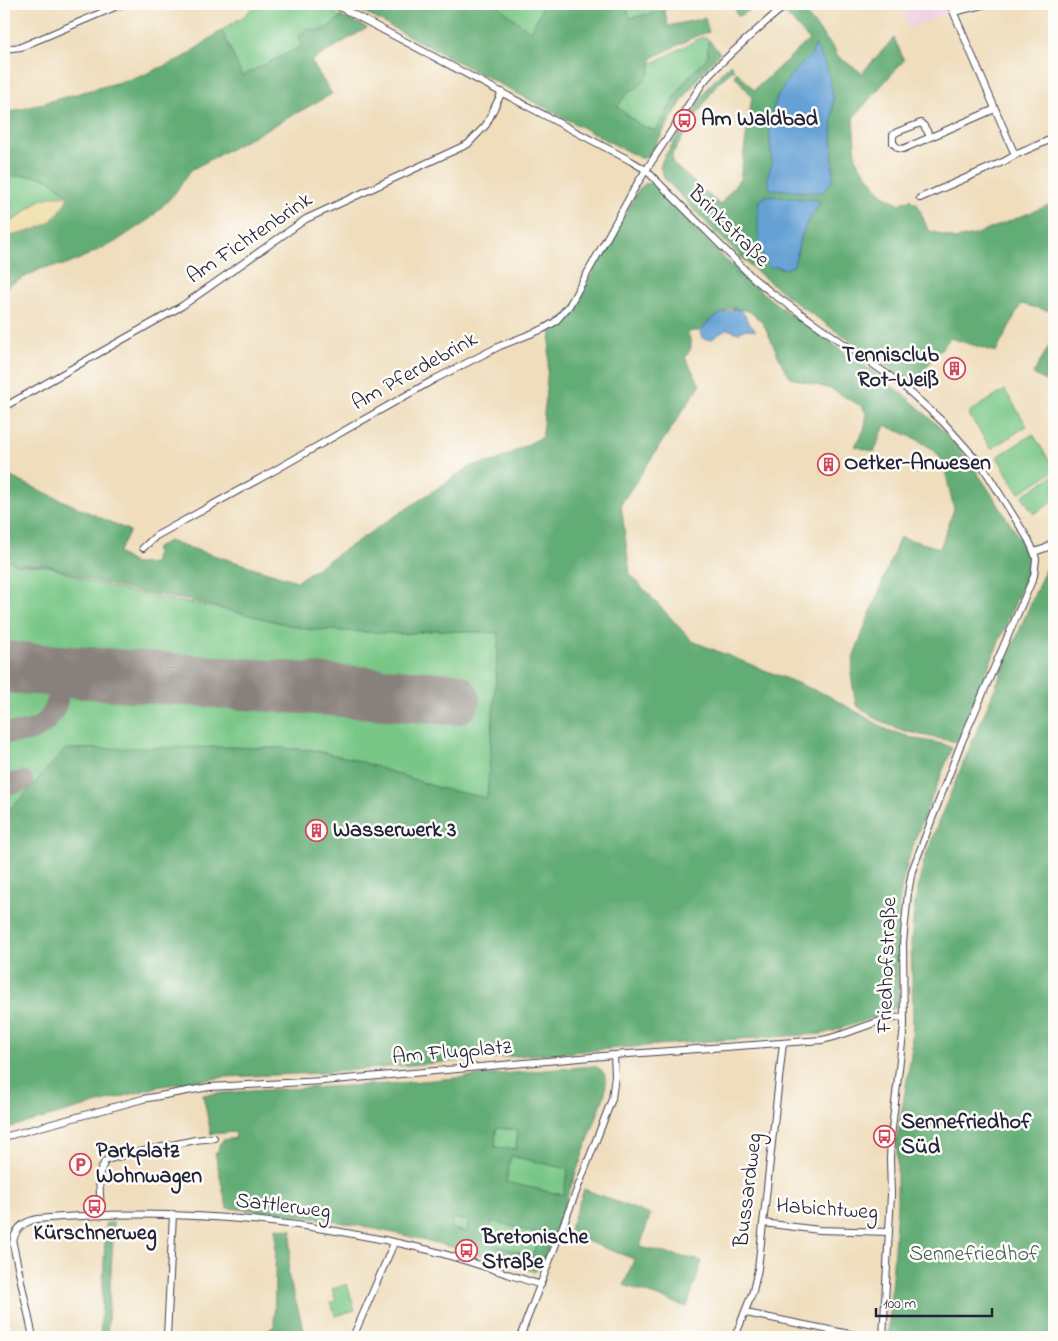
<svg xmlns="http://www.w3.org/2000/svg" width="1058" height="1341" font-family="'Indie Flower',sans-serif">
	<rect width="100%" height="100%" fill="#fdfcf7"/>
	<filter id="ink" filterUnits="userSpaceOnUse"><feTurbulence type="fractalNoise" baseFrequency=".02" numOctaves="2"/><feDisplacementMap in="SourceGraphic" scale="10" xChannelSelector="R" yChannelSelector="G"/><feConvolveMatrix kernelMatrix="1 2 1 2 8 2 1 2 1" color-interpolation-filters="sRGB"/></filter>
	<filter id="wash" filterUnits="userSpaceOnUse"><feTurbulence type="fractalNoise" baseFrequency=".0096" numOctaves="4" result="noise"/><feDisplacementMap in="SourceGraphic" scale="20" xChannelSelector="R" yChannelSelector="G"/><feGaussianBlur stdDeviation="1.12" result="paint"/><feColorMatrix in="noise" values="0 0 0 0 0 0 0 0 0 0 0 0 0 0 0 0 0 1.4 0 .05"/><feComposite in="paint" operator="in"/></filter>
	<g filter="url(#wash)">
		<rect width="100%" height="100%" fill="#efddbc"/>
		<!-- built -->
		<path fill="#f0d0e4" d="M901,4H946L949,11L909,29Z"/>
		<!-- green -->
		<g fill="#79c787" stroke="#4e7461">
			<path d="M256,4H318L342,17L324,30L314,31L301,42L302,46L242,76L222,30L244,16Z"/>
			<path d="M498,4H550L543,5L531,32L507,13Z"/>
			<path d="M626,4H674L664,6L665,11L630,18Z"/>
			<path d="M706,37L709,40C706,47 710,54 706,59C700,66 692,72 687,79C675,95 666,114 657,131L640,125L617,107L629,91L637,88L650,74L651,63L657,61L700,38Z"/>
			<path d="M11,176C43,176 45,174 68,196C55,196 42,199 30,207C21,213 15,221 4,224V179Z"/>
			<path d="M1005,390L1027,426L991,449L968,413Z"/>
			<path d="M1033,434L1054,468V471L1019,493L997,457Z"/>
			<path d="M1054,475V501L1034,514L1022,496Z"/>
			<path d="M4,559L17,565L48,566L87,581L144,595L233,611L306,629L404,634L436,630L499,633L487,799L439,788L353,759L312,750L280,748L211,747L20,800L4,813Z"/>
			<path d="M496,1128L518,1130L516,1149L495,1147Z"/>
			<path d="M511,1156L569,1169L563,1195L505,1182Z"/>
			<path d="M453,1218L469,1221L467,1232L451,1229Z"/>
			<path d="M493,1221L539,1234L532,1257L484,1242Z"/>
			<path d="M347,1284L355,1310L335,1316L331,1303L336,1301L332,1289Z"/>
		</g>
		<!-- forest -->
		<g fill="#62ac74" stroke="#426758" fill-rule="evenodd">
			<path d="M348,4H498L507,13L531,32L543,5L575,4L579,8L584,4H626L630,18L665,11L668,26L705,18L709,32L696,36L652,58L650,74L637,88L629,91L617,107L640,125L656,131C667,114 675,96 687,79C692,72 700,66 706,59C710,54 706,47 709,40L720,53C691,82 671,119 650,154L644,158H640Z"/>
			<path d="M735,4H756L752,9L739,16L736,14Z"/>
			<path d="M800,6L835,50L837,56L862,73L894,38L904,60L853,118L856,160L882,194L900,204L910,199L914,203H917L928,230L955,239L975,235L1054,203V312L1021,304L996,352L950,338L911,386L893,371L796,303L757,272L721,238L665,179L660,167L663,159L708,87L730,64L734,69L716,85L672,154L673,164L720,205L740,179L752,96L734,75L737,72L754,90L809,40L786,14ZM815,46L833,95L832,137L833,173L767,178L772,163L769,129L777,98L790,76L812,54ZM767,196L816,200L799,243L797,255L782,269L775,266L759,201Z"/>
			<path d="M342,17L367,28L311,61L332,94L191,170L175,193L151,218L115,242L69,264L43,268L9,285L4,290V237C32,231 57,225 68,196C64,192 59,186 54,183C40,173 19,174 4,179V114L141,76L183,58L222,30L242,76L302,46L299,36L308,28C322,35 331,25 342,17Z"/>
			<path d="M649,183L654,185C691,224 727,265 770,299C829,345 896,380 947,435C977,467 999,507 1023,544C1028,555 1030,565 1026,577L957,742C916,734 891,732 856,705L851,675L854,655L900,537L940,548L954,509L943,462L934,450L916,439L885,425L874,452L855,446L864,430L866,420V414L863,407L831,389L791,378L783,366L765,327L761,321L749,311L730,308L708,322L700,331H692L688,333C692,345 693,348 685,357L700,385L621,504L630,574L692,641L827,695L888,730L916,739L944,744L952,748C936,789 916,830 905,872C894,915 898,958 898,1001L896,1006L889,1012L834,1031L821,1034L721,1040L468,1060L320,1073L226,1077L161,1086L4,1129V813L20,800L65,749L211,747L280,748L312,750L353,759L439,788L487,798L499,633L436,630L404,634L306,629L187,600L144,593L87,579L48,565L17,564L4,557V474L130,531L118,553L135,564L155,563L156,548L168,541L297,581L471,466L496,461L542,437L551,330L574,306L639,189L645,184Z"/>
			<path d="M1054,337V386L1033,374Z"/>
			<path d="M1054,554V1337H888L897,1205V1138L911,1056L913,1018L911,942L915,903L923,864L938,823L1044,572Z"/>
			<path d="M593,1066C608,1069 607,1084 604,1097L542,1265L535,1272C435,1239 333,1216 227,1208L215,1153H218L219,1145L223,1140L236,1138L235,1132L211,1134L203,1095L246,1091L388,1084ZM496,1128L518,1130L516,1149L495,1147ZM511,1156L568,1169L563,1195L506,1182ZM453,1218L469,1221L467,1232L451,1229ZM492,1221L539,1234L532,1256L485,1242Z"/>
			<path d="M584,1189L650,1215L640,1247L702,1261L687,1307L624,1285L634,1259L568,1234Z"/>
			<path d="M106,1223H114L107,1337H100Z"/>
			<path d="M276,1228L292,1230L288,1274L306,1337H266L270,1329L274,1327Z"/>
		</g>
		<!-- sand -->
		<path fill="#eeda9e" stroke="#887e6c" d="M53,196H68C56,227 33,231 4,237V224L13,221L41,200Z"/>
		<!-- water -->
		<g fill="#65a1d5" stroke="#446288">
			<path d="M815,45L827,68L833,95L832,137L833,173L832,181L823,192H803L770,189L767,178L772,163L769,129L771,115L777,98L790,76L812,54Z"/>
			<path d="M767,196L816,200L820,203L806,224L799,243L794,265L785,269L776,266L771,268C756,258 757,218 759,201Z"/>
			<path d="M735,309C748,312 743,317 750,324C752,327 754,328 756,331L746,329L738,333L727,329L712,339H704L701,334C703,321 723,312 735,309Z"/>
		</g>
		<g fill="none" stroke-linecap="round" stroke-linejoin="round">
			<!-- taxiway -->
			<g stroke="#88807c" stroke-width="21">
				<path d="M4,732C14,733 25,734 35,729C57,719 70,682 43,670"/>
				<path d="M4,785L23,781"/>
			</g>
			<!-- runway -->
			<path stroke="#88807c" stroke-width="52" d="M4,667L454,699"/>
		</g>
	</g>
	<g filter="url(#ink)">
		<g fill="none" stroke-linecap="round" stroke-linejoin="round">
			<defs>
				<g id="minor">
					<path d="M334,4L631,161L646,170L752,277L773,294L901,384L943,422L983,467L1028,539L1034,552L1036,559L1034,576L960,746L912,871L908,893L903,943L904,1026L891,1137L890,1159L891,1195L883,1337"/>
					<path d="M950,4L1015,155L1054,138"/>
					<path d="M954,12L986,4"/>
					<path d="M4,49L21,47L122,4"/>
					<path d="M930,136L924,126L921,123L897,132L893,135V143L898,148L903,149L995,109"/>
					<path d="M920,198L1005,161L1015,155"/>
					<path d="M4,407L182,306L306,219L468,144L486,125L502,92"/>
					<path d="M143,548L156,536L270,473L435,379L500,346L543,329L555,322L569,306L637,184L702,84C716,66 733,52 749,37C762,26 774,13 789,4"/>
					<path d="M1034,552L1046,548L1054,540"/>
					<path d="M4,1137L143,1099L209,1087L323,1081L614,1055L822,1040C850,1035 876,1018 904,1017"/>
					<path d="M101,1214L99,1175L105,1161L116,1157L195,1140L214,1138"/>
					<path d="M763,1223L819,1230L889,1232"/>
					<path d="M746,1313L864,1337"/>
					<path d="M33,1337L13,1244C14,1229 23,1222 37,1219C169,1207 300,1219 429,1250C467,1260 504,1273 541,1285"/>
					<path d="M167,1337L173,1214"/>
					<path d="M353,1337L394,1243"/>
					<path d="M520,1337L612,1099L615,1076L614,1055"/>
					<path d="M735,1337L753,1291L758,1269L783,1043"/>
				</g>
			</defs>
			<!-- minor casing -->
			<use href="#minor" stroke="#413e4e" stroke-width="8"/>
			<!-- minor -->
			<use href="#minor" stroke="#fff" stroke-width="6"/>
		</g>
	</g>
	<!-- icons -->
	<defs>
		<symbol id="bus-ring" viewBox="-11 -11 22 22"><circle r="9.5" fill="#fdfcf7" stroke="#d1495b" stroke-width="1.5"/><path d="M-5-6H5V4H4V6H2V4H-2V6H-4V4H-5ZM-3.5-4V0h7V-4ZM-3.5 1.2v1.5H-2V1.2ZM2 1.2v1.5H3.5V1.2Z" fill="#d1495b"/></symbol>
		<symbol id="building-ring" viewBox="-11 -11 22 22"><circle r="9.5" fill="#fdfcf7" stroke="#d1495b" stroke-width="1.5"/><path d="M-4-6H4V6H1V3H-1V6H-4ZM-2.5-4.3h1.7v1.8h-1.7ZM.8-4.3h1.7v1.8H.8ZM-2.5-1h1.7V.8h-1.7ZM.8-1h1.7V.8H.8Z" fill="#d1495b"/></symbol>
		<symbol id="parking-ring" viewBox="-11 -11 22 22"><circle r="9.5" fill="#fdfcf7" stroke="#d1495b" stroke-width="1.5"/><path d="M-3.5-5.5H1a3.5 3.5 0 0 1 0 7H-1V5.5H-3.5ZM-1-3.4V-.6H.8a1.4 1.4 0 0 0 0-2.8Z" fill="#d1495b"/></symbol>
	</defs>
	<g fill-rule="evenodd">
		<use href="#bus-ring" x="672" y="108" width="25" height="25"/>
		<use href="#building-ring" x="942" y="356" width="25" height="25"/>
		<use href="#building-ring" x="816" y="452" width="25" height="25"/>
		<use href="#building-ring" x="304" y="818" width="25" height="25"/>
		<use href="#bus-ring" x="872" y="1124" width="25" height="25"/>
		<use href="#parking-ring" x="68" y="1152" width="25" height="25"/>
		<use href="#bus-ring" x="82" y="1194" width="25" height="25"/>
		<use href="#bus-ring" x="454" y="1238" width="25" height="25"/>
	</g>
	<g text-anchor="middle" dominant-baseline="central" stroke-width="5" stroke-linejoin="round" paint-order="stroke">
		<!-- poi labels -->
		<g font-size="22" font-weight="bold" fill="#22223b" stroke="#fdfcf7" text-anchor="start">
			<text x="701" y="120">Am Waldbad</text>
			<text x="939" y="356" text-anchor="end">Tennisclub<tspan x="939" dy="25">Rot-Weiß</tspan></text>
			<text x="844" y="464">Oetker-Anwesen</text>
			<text x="333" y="831">Wasserwerk 3</text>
			<text x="901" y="1123">Sennefriedhof<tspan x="901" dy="25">Süd</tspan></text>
			<text x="96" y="1152">Parkplatz<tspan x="96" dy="25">Wohnwagen</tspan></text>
			<text x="95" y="1234" text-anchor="middle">Kürschnerweg</text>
			<text x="482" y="1238">Bretonische<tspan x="482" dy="25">Straße</tspan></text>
		</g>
		<!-- street labels -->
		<g font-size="22" fill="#22223b" stroke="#fdfcf7">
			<text transform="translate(728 227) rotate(45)">Brinkstraße</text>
			<text transform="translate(250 239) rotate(-34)">Am Fichtenbrink</text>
			<text transform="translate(415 372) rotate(-29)">Am Pferdebrink</text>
			<text transform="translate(888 965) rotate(-88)">Friedhofstraße</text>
			<text transform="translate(452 1053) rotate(-5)">Am Flugplatz</text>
			<text transform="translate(749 1190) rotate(-83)">Bussardweg</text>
			<text transform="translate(283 1207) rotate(7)">Sattlerweg</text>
			<text transform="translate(827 1210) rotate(4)">Habichtweg</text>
		</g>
		<!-- park labels -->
		<g font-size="22" fill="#405c56" stroke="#fdfcf7">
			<text x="974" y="1255">Sennefriedhof</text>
		</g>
	</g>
	<!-- margin -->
	<rect width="1058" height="1341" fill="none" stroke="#fdfcf7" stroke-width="20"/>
	<!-- scale -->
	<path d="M876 1308v8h116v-8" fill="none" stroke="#22223b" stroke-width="2.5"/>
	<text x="883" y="1308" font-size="15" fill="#22223b" stroke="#fdfcf7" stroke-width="4" paint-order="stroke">100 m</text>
</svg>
